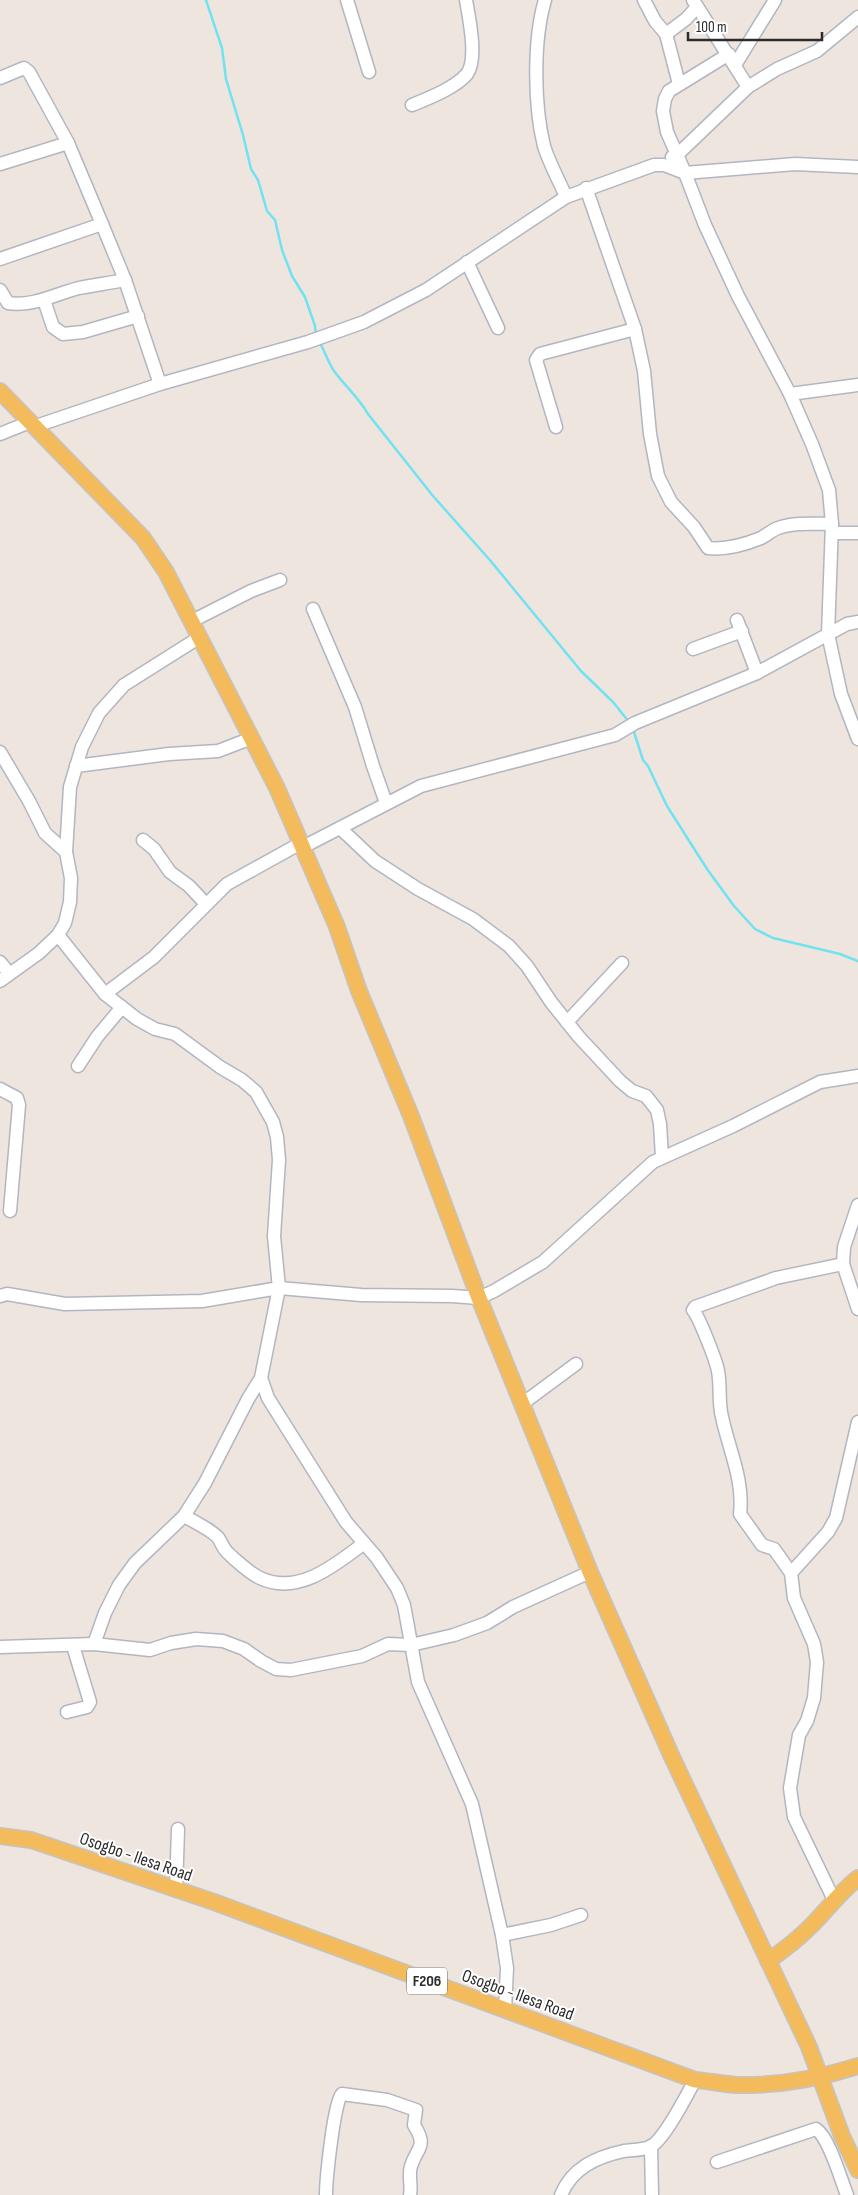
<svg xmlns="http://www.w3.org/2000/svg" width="858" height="2195" font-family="'Sofia Sans Condensed',sans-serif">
	<rect width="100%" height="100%" fill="#eee5de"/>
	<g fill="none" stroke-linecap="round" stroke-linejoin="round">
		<!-- stream -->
		<g stroke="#70e2f2" stroke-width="2.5">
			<path d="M206,0L222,48L226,79L243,135L251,169L258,180L267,211L275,220L282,250L292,276L305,297L315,326L316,336"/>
			<path d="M320,343C325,352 328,362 334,371C345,386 359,398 368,414L433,496L489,559L581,671L613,702L629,722"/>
			<path d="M633,729L643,760L648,766L667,806L707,869L734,906L755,929L773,938L840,954L858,961"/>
		</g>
		<defs>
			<g id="minor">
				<path d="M347,0L369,72"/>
				<path d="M545,0C533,40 534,106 544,146C549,163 559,180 566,197"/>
				<path d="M644,0L655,21L666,34L679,84"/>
				<path d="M693,0L748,87"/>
				<path d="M666,34L686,19L697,7"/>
				<path d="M729,54L669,91L665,99L663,111L667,132L685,173L705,225L738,296L790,394L812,444L829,490L832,524L828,634L841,694L858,739"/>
				<path d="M735,65L775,0"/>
				<path d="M0,78L24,68L29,72L68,143L102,224L125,280L160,384"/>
				<path d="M412,105C429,98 455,88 467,74C478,59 469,18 466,0"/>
				<path d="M672,157L677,155L748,87L777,69L817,51L858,17"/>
				<path d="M0,164L68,143"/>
				<path d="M586,188L635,329L644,371L650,434L658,476L671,502L694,527L708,548C727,550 744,545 761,538C767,535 772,530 778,528C795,522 814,524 832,524"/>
				<path d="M0,259L102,224"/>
				<path d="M467,262L498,328"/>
				<path d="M0,290L8,303C33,307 55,294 79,288C94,285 110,283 125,280"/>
				<path d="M44,300L53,327L63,334L83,332L138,316"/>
				<path d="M790,394L858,385"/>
				<path d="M36,426L160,384L308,342L364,322L426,290L566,197L654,165H664L685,173L795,164L858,167"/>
				<path d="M556,427L536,360L540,354L635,329"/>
				<path d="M0,434L30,422"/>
				<path d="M832,533H858"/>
				<path d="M313,609L355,707L373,766L386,803"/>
				<path d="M737,620L757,673"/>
				<path d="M192,621L251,591L280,580"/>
				<path d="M693,649L742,631"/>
				<path d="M0,752L29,801L45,833L66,852"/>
				<path d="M76,766L169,754L218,751L252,738"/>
				<path d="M340,828L375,861L418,889L473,919L509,946L527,966L551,1002L579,1037L620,1081L632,1091L646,1096L657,1110L660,1124L662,1157"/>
				<path d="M143,840L154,849L170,872L189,886L206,904"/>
				<path d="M303,847L421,786L615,735L635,723L757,673L847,624L858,622"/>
				<path d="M58,935L105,994L137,1019L155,1029L175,1034L220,1067L242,1080L256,1092L273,1122L277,1137L279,1160L274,1236L279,1288L261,1378L248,1399L205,1483L184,1516L135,1563L119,1585L105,1613L94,1644"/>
				<path d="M0,962L9,973"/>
				<path d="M0,981L39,953L58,935L65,923L70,902L71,878L66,852L70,787L82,747L99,713L124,685L200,637"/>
				<path d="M105,994L154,957L227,884L301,843"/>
				<path d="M567,1022L622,963"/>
				<path d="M78,1066L97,1037L122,1007"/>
				<path d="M0,1089L17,1098L19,1105L10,1211"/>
				<path d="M858,1205L844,1247L843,1264L858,1309"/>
				<path d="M0,1296L7,1294L65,1304L202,1301L279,1288L361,1295L452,1296L479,1298L494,1291L543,1262L653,1162L733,1126L820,1082L858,1076"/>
				<path d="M261,1378L268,1398L346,1522L377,1558L397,1588L404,1605L418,1682L472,1804L502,1935L507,1968L505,2010"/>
				<path d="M522,1404L576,1364"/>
				<path d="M184,1516C193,1521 215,1532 219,1539C222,1544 223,1548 227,1552C234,1559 251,1574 260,1578C298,1596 335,1565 363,1544"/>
				<path d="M791,1573L828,1532L836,1518L858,1422"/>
				<path d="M0,1647L94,1644L150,1650L171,1643L196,1639L223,1641L244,1649L261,1661L276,1669L291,1670L362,1656L388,1644L411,1645L454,1635L487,1623L513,1607L590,1572"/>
				<path d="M67,1712L87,1707L90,1702L73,1646"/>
				<path d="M176,1890L178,1829"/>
				<path d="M834,1900L794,1817L790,1788L799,1735L807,1721L814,1698L817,1662L814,1644L794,1598L791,1573L774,1549L762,1545L740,1514C744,1480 729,1450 722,1417C718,1402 721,1386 718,1371C716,1360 699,1317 693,1310L695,1307L776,1278L843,1264"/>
				<path d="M502,1935L551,1925L581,1915"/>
				<path d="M651,2146L652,2195"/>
				<path d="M717,2162L816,2129C829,2137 841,2180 847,2195"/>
				<path d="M326,2195C326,2180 334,2101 342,2094L387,2100L416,2110L414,2125C428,2147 417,2147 411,2166C408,2175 412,2186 410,2195"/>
				<path d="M561,2195C572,2168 596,2157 624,2151C632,2150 643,2150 650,2147C664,2140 687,2095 695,2080"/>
			</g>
			<g id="major">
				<path d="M0,391L143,538L166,572L277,788L337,927L359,991L411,1116L479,1298L590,1572L672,1757L809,2047L842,2136L858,2170"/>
				<path d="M0,1836L31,1840L214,1902L695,2080C709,2081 723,2084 737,2085C777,2086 820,2078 858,2066"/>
				<path d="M768,1961C784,1950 798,1939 811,1926C827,1910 840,1892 858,1878"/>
			</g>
		</defs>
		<!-- minor casing -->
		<use href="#minor" stroke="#b2b6c0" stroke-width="15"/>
		<!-- major casing -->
		<use href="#major" stroke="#c4c4c4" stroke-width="18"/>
		<!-- minor -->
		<use href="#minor" stroke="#fff" stroke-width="12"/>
		<!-- major -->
		<use href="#major" stroke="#f4bb5d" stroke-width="15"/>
	</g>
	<g text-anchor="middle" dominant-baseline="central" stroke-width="4" stroke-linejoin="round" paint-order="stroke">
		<!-- shield labels -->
		<rect fill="#fff" stroke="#6b6b6b" stroke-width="1" x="407" y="1967.5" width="40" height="27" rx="4"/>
		<g font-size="16" font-weight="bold" fill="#2c2c2c">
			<text x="427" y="1981">F206</text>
		</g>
		<!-- street labels -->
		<g font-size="18" fill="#2c2c2c" stroke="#fff">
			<text transform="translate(136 1857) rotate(19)">Osogbo - Ilesa Road</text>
			<text transform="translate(518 1995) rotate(20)">Osogbo - Ilesa Road</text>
		</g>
	</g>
	<!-- scale -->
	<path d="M688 32v8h134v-8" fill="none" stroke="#2c2c2c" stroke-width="2.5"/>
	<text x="696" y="32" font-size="15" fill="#2c2c2c" stroke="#ffffff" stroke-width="4" paint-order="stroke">100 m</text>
</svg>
